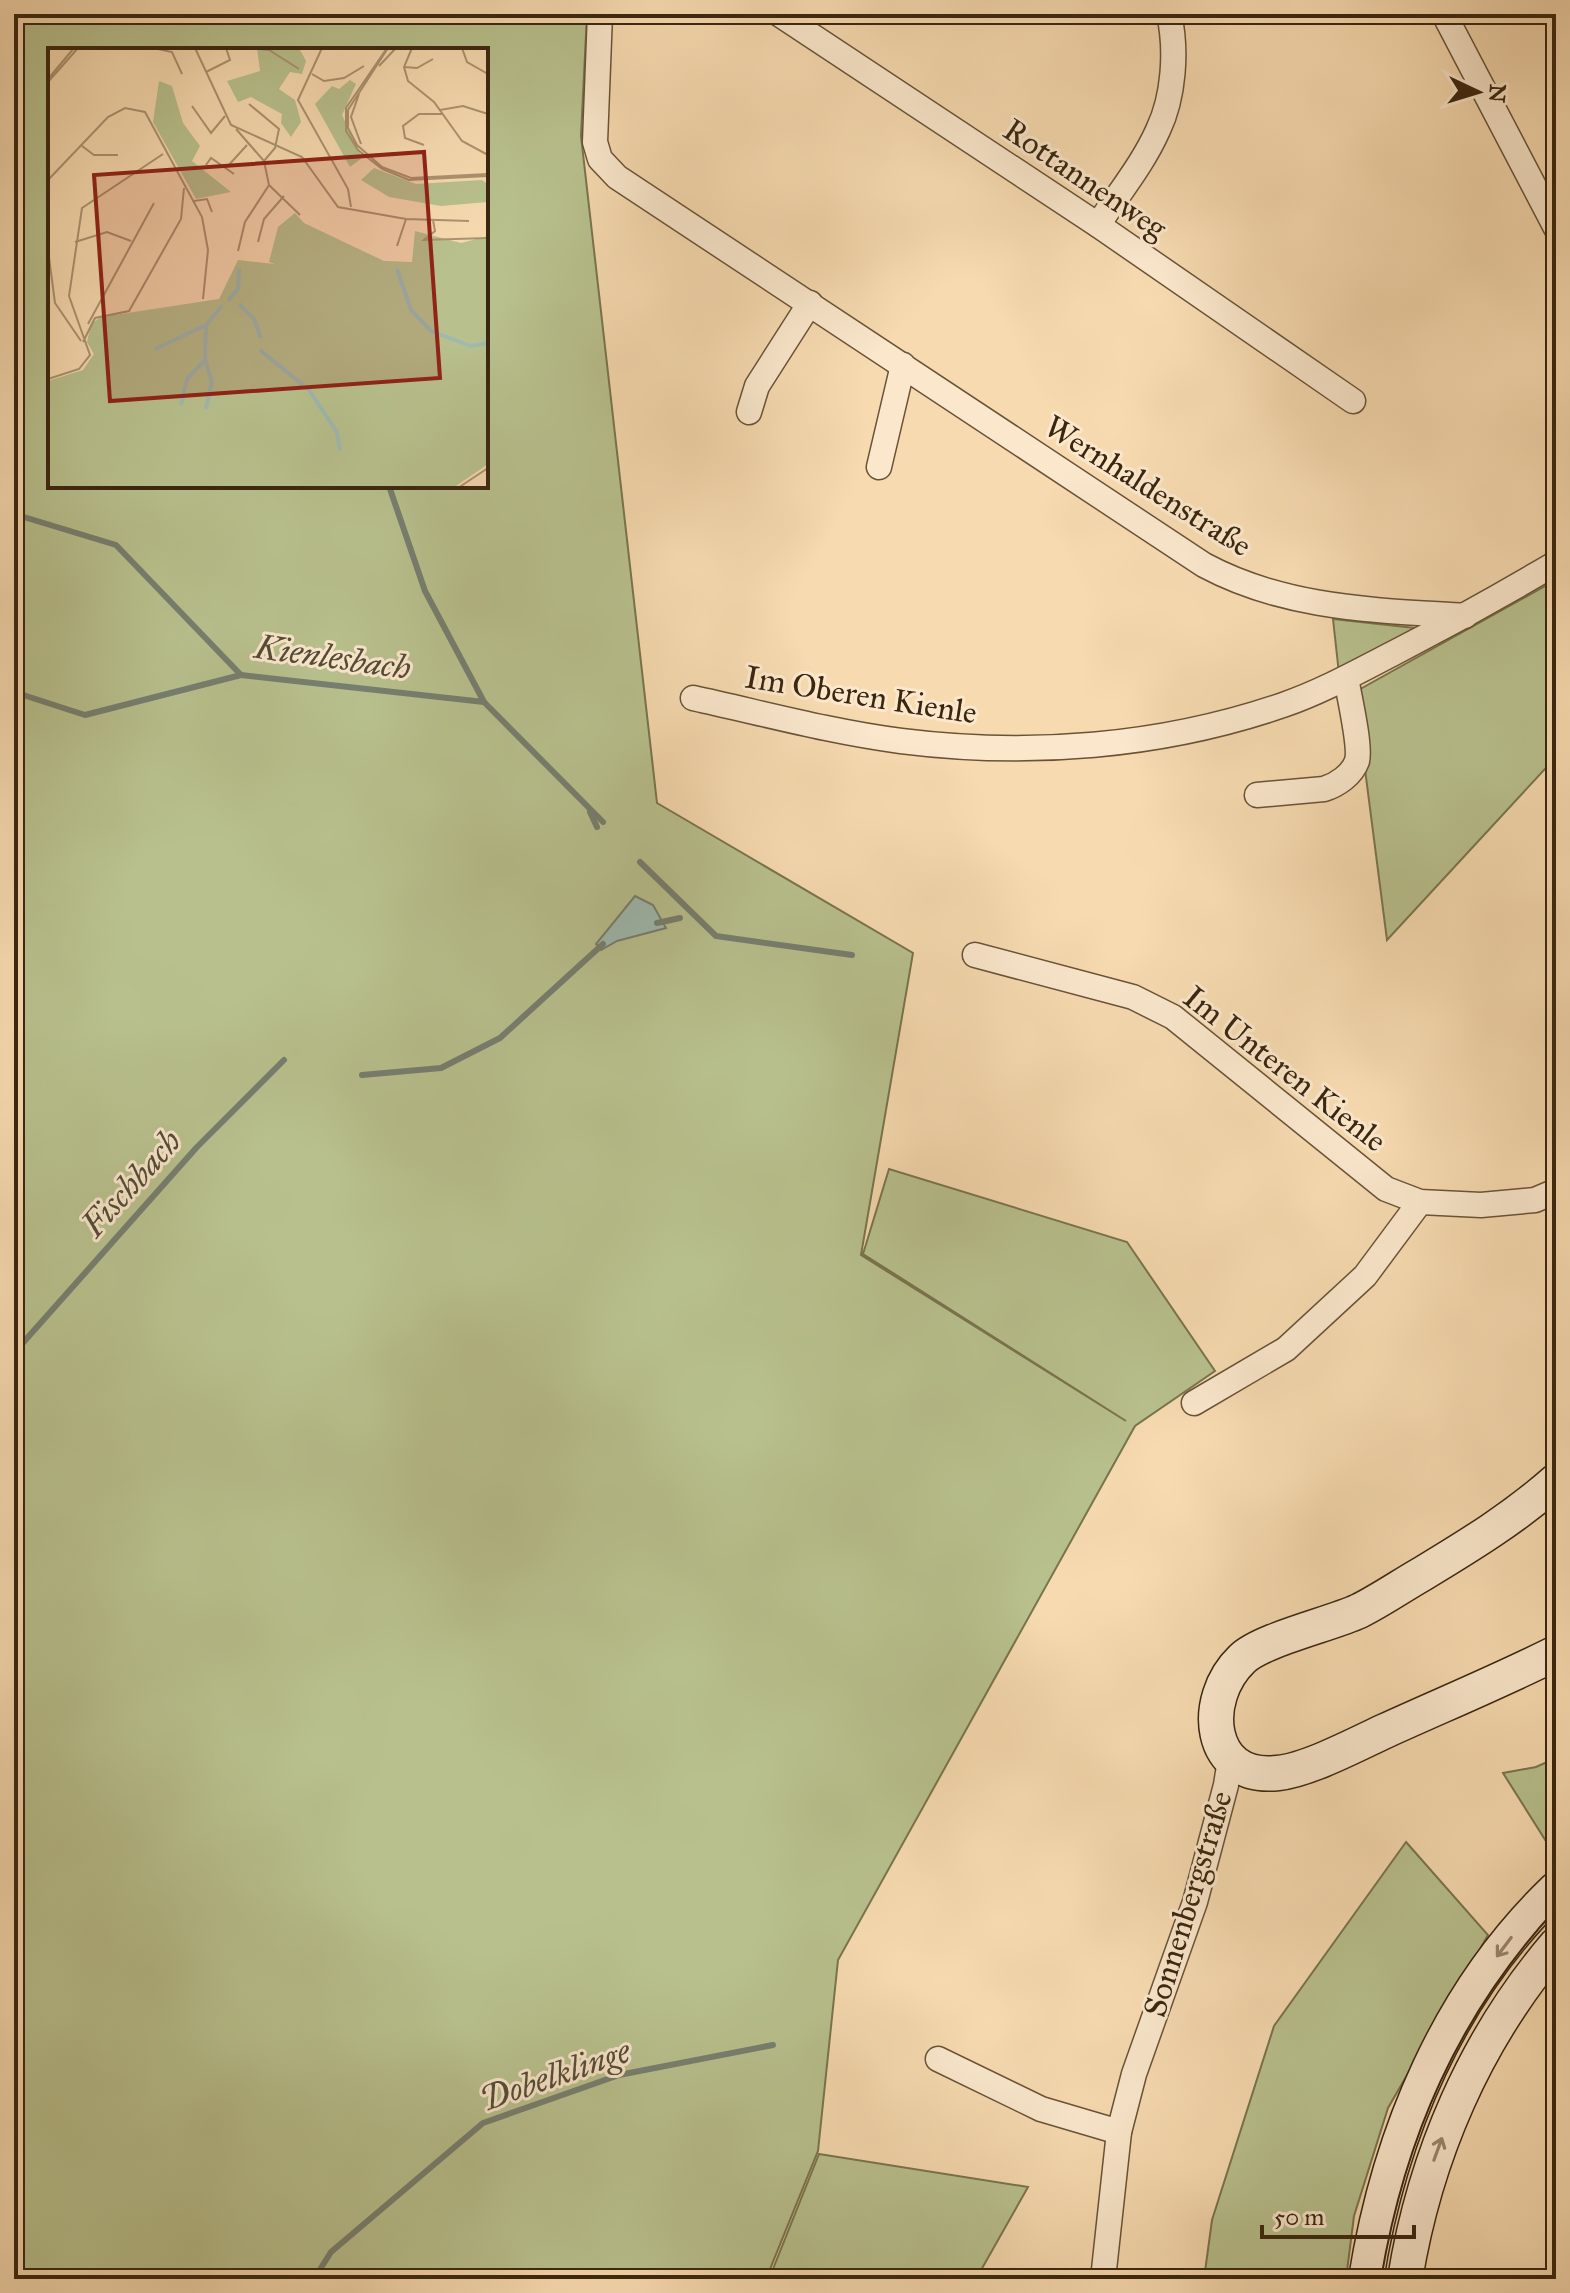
<svg xmlns="http://www.w3.org/2000/svg" width="1570" height="2293" font-family="'IM FELL Great Primer',serif">
	<rect width="100%" height="100%" fill="#f7dab0"/>
	<filter id="stains"><feTurbulence type="fractalNoise" baseFrequency=".0025" numOctaves="4"/><feColorMatrix values="0 0 0 0 .2 0 0 0 0 .09 0 0 0 0 .02 0 0 0 .5 -.17"/></filter>
	<radialGradient id="worn" r=".72"><stop offset=".6" stop-color="#630" stop-opacity="0"/><stop offset="1" stop-color="#630" stop-opacity=".3"/></radialGradient>
	<!-- green -->
	<g fill="#b8c18e" stroke="#79744e" stroke-width="2" fill-rule="evenodd">
		<path d="M14,14H587L581,136L657,803L913,953L861,1255L1126,1421L863,1254L889,1169L1127,1242L1215,1371L1135,1426L838,1960L818,2151L766,2279H14ZM50,50H486V486H50Z"/>
		<path d="M1556,580V757L1387,940L1355,692Z"/>
		<path d="M1333,619L1433,630L1340,683Z"/>
		<path d="M1556,1758V1857L1503,1773L1536,1767Z"/>
		<path d="M1406,1842L1488,1935L1388,2108L1354,2216L1346,2279H1204L1212,2220L1274,2026Z"/>
		<path d="M819,2154L1028,2187L976,2279H769Z"/>
	</g>
	<!-- water -->
	<path fill="#9ebab0" stroke="#767f70" stroke-width="2" d="M635,896L653,905L666,928L617,941L601,950L596,944Z"/>
	<g fill="none" stroke-linecap="round" stroke-linejoin="round">
		<!-- stream -->
		<g stroke="#767f70" stroke-width="6">
			<path d="M389,486L425,591L484,702"/>
			<path d="M14,514L116,545L241,675L484,702L603,822"/>
			<path d="M14,692L85,715L241,675"/>
			<path d="M590,812L597,827"/>
			<path d="M640,862L716,936L852,955"/>
			<path d="M657,923L680,918"/>
			<path d="M362,1075L441,1068L500,1038L603,944"/>
			<path d="M21,1345L197,1147L284,1060"/>
			<path d="M314,2279L331,2252L483,2123L619,2075L773,2045"/>
		</g>
		<defs>
			<g id="street">
				<path d="M600,14L595,142L600,159L617,177L1204,565C1286,609 1374,610 1465,616"/>
				<path d="M779,14L1098,225L1353,401"/>
				<path d="M1444,14L1556,228"/>
				<path d="M1098,225C1118,194 1143,164 1158,130C1174,97 1177,50 1169,14"/>
				<path d="M749,412L757,386L810,303"/>
				<path d="M879,467L903,365"/>
				<path d="M693,698C762,713 831,732 901,741C1028,757 1161,747 1283,705C1321,692 1357,672 1392,654C1448,625 1502,595 1556,563"/>
				<path d="M1257,795L1324,789C1337,785 1352,775 1357,761C1361,747 1349,695 1346,678"/>
				<path d="M975,955L1133,997L1173,1017L1386,1189L1420,1202L1481,1205L1535,1200L1556,1191"/>
				<path d="M1194,1403L1286,1349L1365,1276L1420,1202"/>
				<path d="M938,2059L1041,2109L1119,2132"/>
				<path d="M1103,2279L1119,2132L1134,2074L1195,1902L1226,1785L1230,1760"/>
			</g>
			<g id="secondary">
				<path d="M1556,1481C1514,1518 1470,1545 1422,1574C1401,1586 1381,1600 1359,1611C1331,1624 1261,1640 1242,1659C1200,1699 1207,1781 1278,1773C1308,1770 1357,1744 1385,1731C1442,1705 1500,1681 1556,1653"/>
				<path d="M1366,2279C1389,2134 1449,1991 1556,1889"/>
				<path d="M1405,2279C1425,2156 1475,2040 1556,1945"/>
			</g>
		</defs>
		<!-- street casing -->
		<use href="#street" stroke="#695337" stroke-width="27"/>
		<!-- secondary casing -->
		<use href="#secondary" stroke="#3a260f" stroke-width="37"/>
		<!-- street -->
		<use href="#street" stroke="#fae7cc" stroke-width="24"/>
		<!-- secondary -->
		<use href="#secondary" stroke="#fae7cc" stroke-width="34"/>
		<!-- tram -->
		<path stroke="#3a260f" stroke-width="2" d="M1381,2279C1405,2137 1458,2016 1556,1909"/>
	</g>
	<!-- one-way arrows -->
	<defs><path id="oneway-shaft" d="M-6 0H5M1.5-3L5.5 0L1.5 3" fill="none" stroke-width="1.6" stroke-linecap="round" stroke-linejoin="round" transform="scale(2)"/></defs>
	<g stroke="#9a866e">
		<use href="#oneway-shaft" transform="translate(1504 1947) rotate(127)"/>
		<use href="#oneway-shaft" transform="translate(1438 2149) rotate(-70)"/>
	</g>
	<g text-anchor="middle" dominant-baseline="central" stroke-width="6" stroke-linejoin="round" paint-order="stroke">
		<!-- street labels -->
		<g font-size="32" fill="#3a260f" stroke="#fae7cc">
			<text transform="translate(1085 179) rotate(34)">Rottannenweg</text>
			<text transform="translate(1148 486) rotate(32)">Wernhaldenstraße</text>
			<text transform="translate(861 695) rotate(9)">Im Oberen Kienle</text>
			<text transform="translate(1285 1069) rotate(38)">Im Unteren Kienle</text>
			<text transform="translate(1188 1904) rotate(-73)">Sonnenbergstraße</text>
		</g>
		<!-- water labels -->
		<g font-size="34" font-style="italic" fill="#534b37" stroke="#fae7cc">
			<text transform="translate(333 657) rotate(8)">Kienlesbach</text>
			<text transform="translate(131 1183) rotate(-48)">Fischbach</text>
			<text transform="translate(555 2075) rotate(-19)">Dobelklinge</text>
		</g>
	</g>
	<!-- overview -->
	<g transform="translate(48 48)">
		<rect width="440" height="440" fill="#f7dab0"/>
		<path d="M209,0H251L258,13L254,26L242,24L231,41L247,52L253,74L243,89L233,75L234,66L203,49L190,54L179,33L212,23ZM302,32L308,36L294,67L314,110L302,119L267,56L284,38L291,41ZM111,33L124,38L135,75L152,98L144,113L183,144L148,151L105,74ZM326,120L368,136L434,132L440,136V154L393,158L341,149L313,132ZM247,165L256,175L336,213L364,214L367,183L413,195L440,188V416L405,440H0V333L35,322L46,306L39,294L43,276L53,269L171,251L190,212L227,216L221,214L230,179Z" fill="#b8c18e"/>
		<path fill="none" stroke="#9ebab0" stroke-width="4" d="M349,221L363,262L383,283L423,298L440,295M180,253L190,241L191,221M191,256L206,271L213,290M107,301L156,278M212,302L255,337M157,312L164,334L158,361M259,339L289,384L292,403M133,357L139,331L157,312L158,277L174,258"/>
		<path fill="none" stroke="#ab9270" stroke-width="2" d="M105,0L124,4L134,26M147,0L183,77L254,109L290,159L358,171L421,173M203,0L221,2L251,21M274,0L250,52L300,141L303,159M339,0L298,60V83L310,102L334,121L361,132L440,128M340,0L300,62V80L309,97L334,119L363,130L440,126M364,0L356,19L360,33L386,54L414,93L440,107M414,0L419,14L440,26M331,18L348,0M356,19L369,20L385,11M158,24L182,12L178,0M264,26L276,33L296,30L316,18M0,31L26,0M0,34L30,0M311,46L303,69L313,96M201,56L231,81L227,100L216,113M144,58L163,85L177,68M392,62L415,58L440,66M188,81L216,113L221,137L197,174L190,203M376,97L357,90L355,78L371,66H394M34,98L46,107H70M158,117L163,110L186,126M179,119L199,97M0,132L60,69L77,60L97,64L154,169L160,202L155,251M221,137L252,167M146,153L159,151L164,164M385,172L387,183L376,192L440,190M27,194L59,184L83,193M210,194L216,171L236,148M349,198L358,171M0,202L7,255L33,293M40,276L106,155M35,294L47,270L81,263L133,171L136,140M0,331L31,321L42,307L21,248L34,160L115,106M410,440L440,420"/>
		<path fill="#8f2418" fill-opacity="0.15" stroke="#8f2418" stroke-width="4" d="M376,104L392,330L62,353L46,127Z"/>
		<rect width="440" height="440" fill="none" stroke="#3a260f" stroke-width="4"/>
	</g>
	<!-- margin -->
	<rect width="1570" height="2293" fill="none" stroke="#f7dab0" stroke-width="48"/>
	<rect x="16" y="16" width="1538" height="2261" fill="none" stroke="#3a260f" stroke-width="4"/>
	<rect x="24" y="24" width="1522" height="2245" fill="none" stroke="#3a260f" stroke-width="2"/>
	<!-- north arrow -->
	<g transform="translate(1478 92) rotate(94)" stroke="#fae7cc" stroke-width="6" paint-order="stroke">
	<path d="M0-6L14 30L0 20L-14 30Z" fill="#3a260f"/>
	<text y="-12" font-size="22" font-weight="bold" text-anchor="middle" fill="#3a260f">N</text>
	</g>
	<!-- scale -->
	<path d="M1262 2225v12h152v-12" fill="none" stroke="#3a260f" stroke-width="4"/>
	<text x="1274" y="2225" font-size="24" fill="#3a260f" stroke="#fae7cc" stroke-width="6" paint-order="stroke">50 m</text>
	<rect width="100%" height="100%" filter="url(#stains)"/>
	<rect width="100%" height="100%" fill="url(#worn)"/>
</svg>
